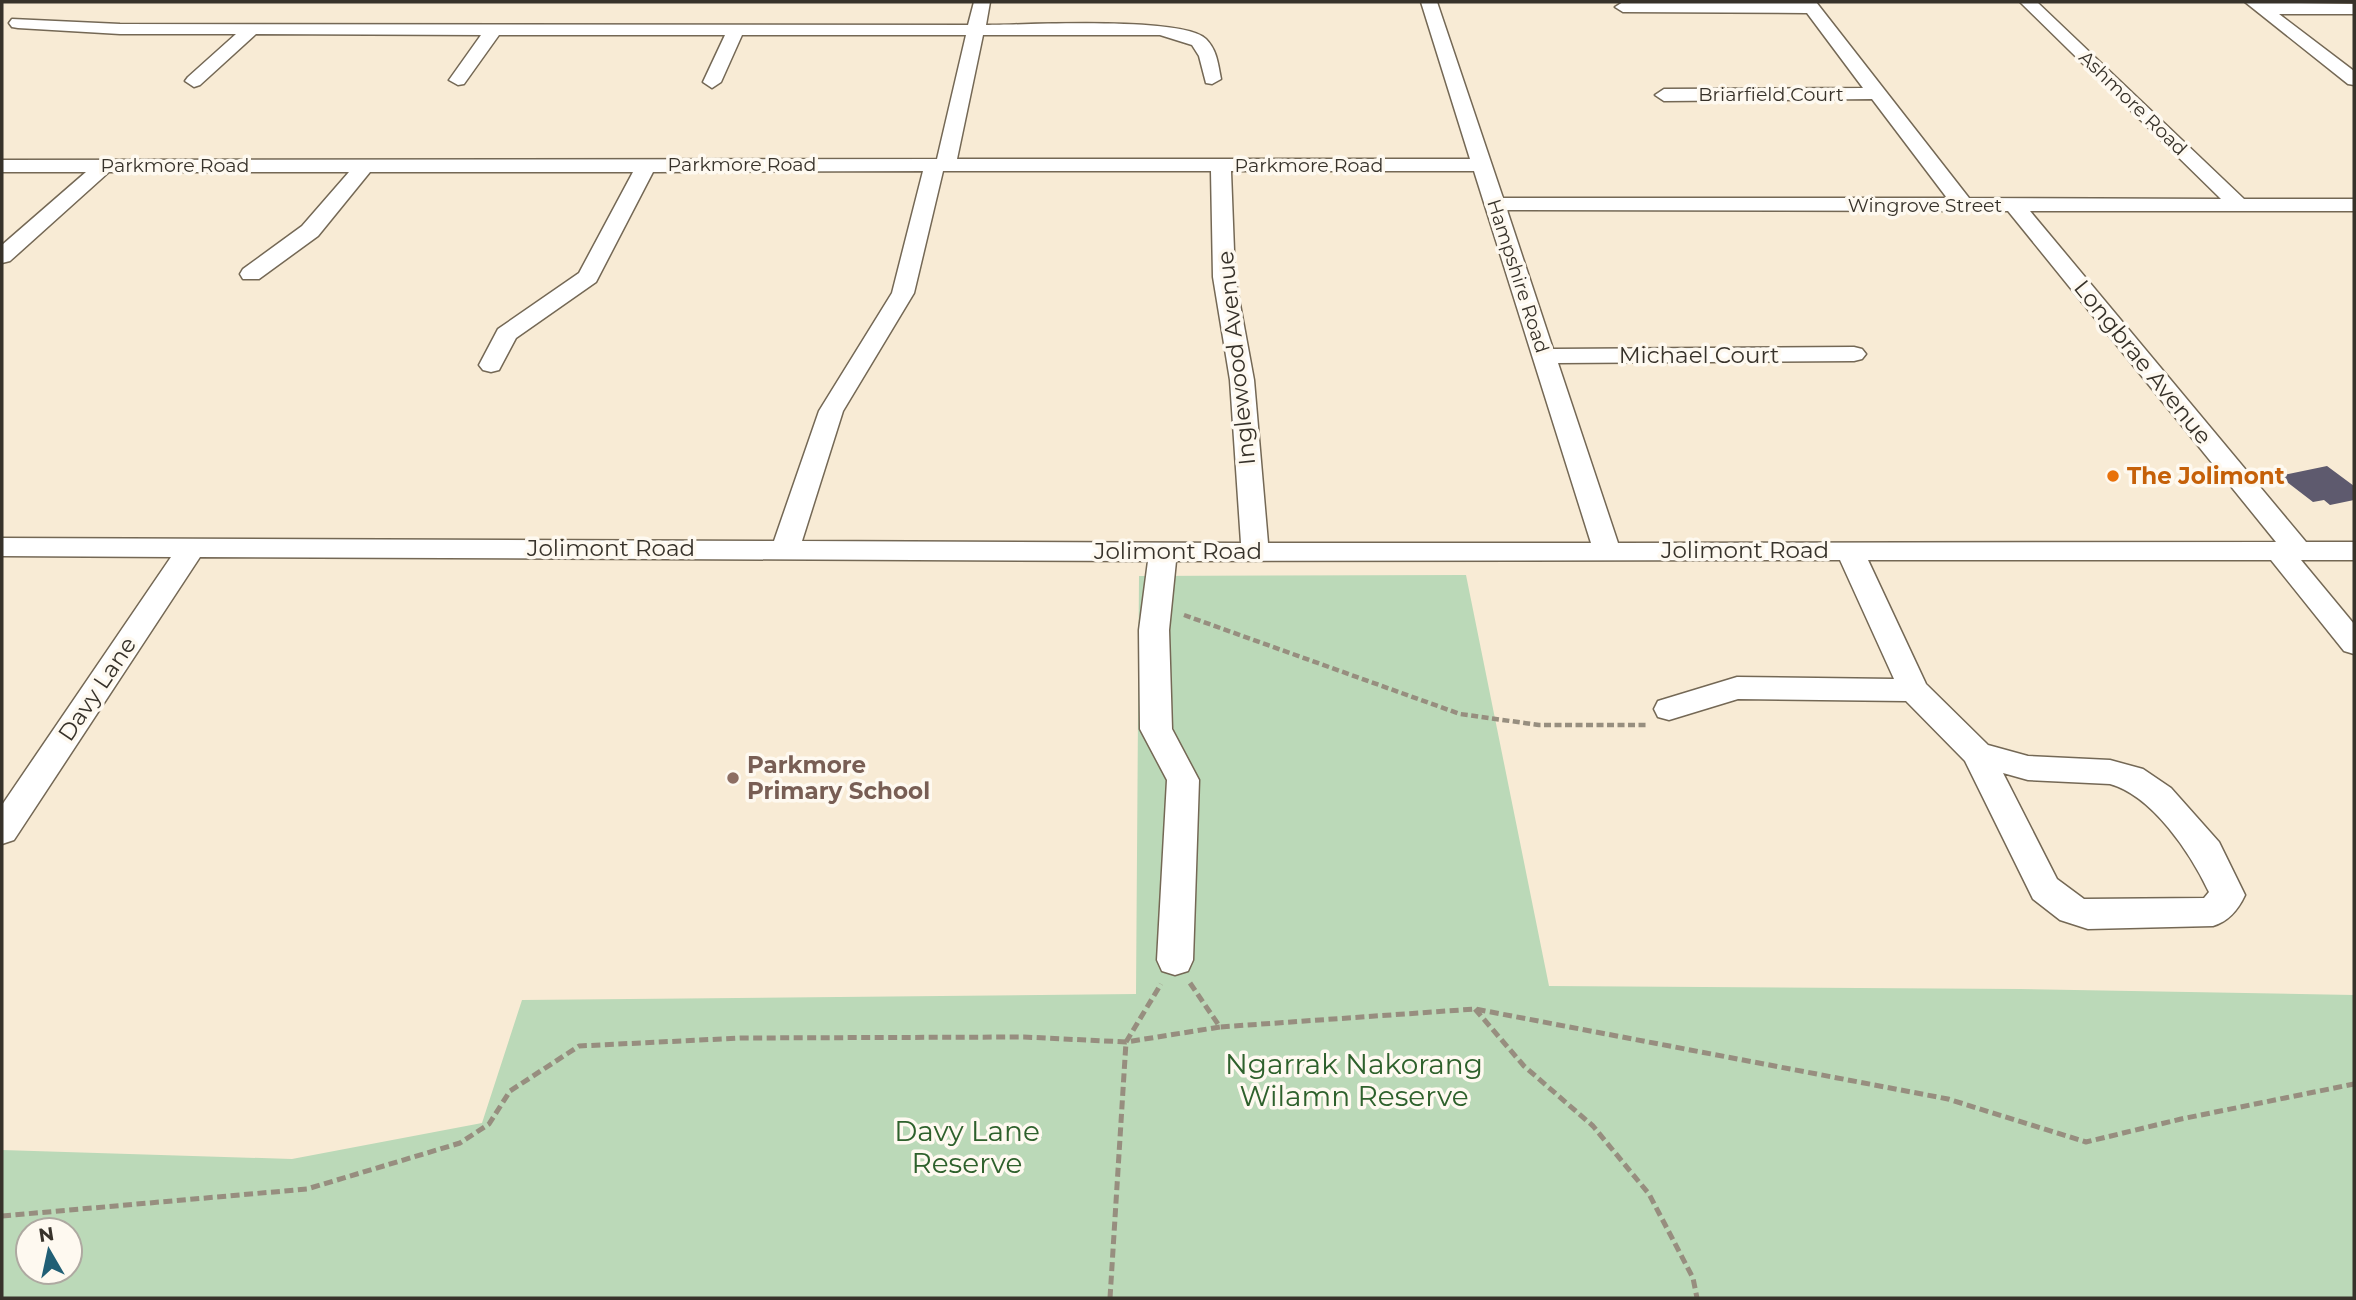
<svg xmlns="http://www.w3.org/2000/svg" width="2356" height="1300" font-family="Montserrat,sans-serif">
	<rect width="100%" height="100%" fill="#f8ebd5"/>
	<!-- green -->
	<path fill="#bbd9b8" fill-rule="evenodd" d="M1466,575L1549,986L2020,989L2354,995V1298H2V1150L292,1159L482,1123L522,1000L1136,994L1139,576ZM28,1230H70V1272H28Z"/>
	<!-- building -->
	<path fill="#5e5a6e" d="M2327,466L2354,486V500L2330,505L2324,500L2313,502L2279,476Z"/>
	<g fill="none" stroke-linecap="round" stroke-linejoin="round">
		<defs>
			<g id="minor">
				<path d="M974,2H990L986,25C1024,25 1183,16 1206,39C1217,50 1218,64 1221,79L1212,84L1206,83L1199,56L1192,45L1160,35H983L957,159H1470L1421,2H1437L1503,198H1947L1872,99L1664,101L1655,95L1664,89L1863,88L1807,13L1623,12L1615,7L1623,2H1816L1969,198L2221,199L2020,2H2037L2244,199H2354V211H2030L2306,542H2354V560H2301L2354,624V654L2344,651L2271,560H1868L1926,684L1988,745L2028,756L2110,760L2143,769L2171,788L2219,842L2245,895C2238,910 2229,921 2213,926L2088,929L2060,920L2033,899L1965,761L1906,701L1738,699L1669,720L1658,717L1654,709L1658,701L1737,677L1894,679L1840,560L1176,561L1169,630L1172,729L1199,780L1193,960L1188,971L1175,975L1162,971L1157,960L1167,780L1140,729L1139,630L1148,561L200,557L14,840L2,844V805L171,557L2,556V538L774,541L819,411L892,293L923,171L653,172L596,282L516,338L499,370L491,372L483,370L479,365L498,329L579,273L633,172H370L318,236L259,279H243L240,274L243,269L302,226L349,172H109L10,261L2,263V245L86,172H2V160L937,159L966,35H742L721,82L712,88L703,82L725,35H499L464,84L458,85L449,80L481,35L256,34L200,85L194,87L185,81L188,77L236,34H120L18,28L12,27L9,23L12,19L120,24L968,25ZM943,171H1211L1213,277L1230,380L1241,543L802,541L843,411L914,293ZM1231,171H1474L1591,543H1268L1254,380L1235,277ZM1507,210L2008,211L2276,542L1618,543L1558,363L1854,361L1862,359L1866,354L1862,349L1854,347L1553,349ZM2003,773L2028,780L2110,784C2153,796 2191,854 2209,892L2204,898L2084,899L2057,879Z"/>
				<path d="M2245,2L2354,4V14H2279L2354,71V85L2348,84Z"/>
			</g>
		</defs>
		<!-- minor casing -->
		<use href="#minor" stroke="#746855" stroke-width="3"/>
		<!-- path-far1 -->
		<path stroke="#978e7f" stroke-width="4.5" stroke-dasharray="7 3.5" stroke-linecap="butt" d="M1184,615L1460,714L1539,725H1647"/>
		<!-- path -->
		<g stroke="#978e7f" stroke-width="5" stroke-dasharray="9 4.5" stroke-linecap="butt">
			<path d="M1190,983L1220,1027L1475,1009L1948,1099L2086,1142L2181,1119L2354,1084"/>
			<path d="M1475,1009L1524,1066L1593,1126L1649,1194L1693,1278L1697,1298"/>
			<path d="M2,1216L307,1189L460,1143L489,1124L510,1091L579,1046L741,1038L1024,1037L1126,1042L1220,1027"/>
			<path d="M1110,1298L1126,1042L1161,984"/>
		</g>
		<!-- minor -->
		<use href="#minor" fill="#fff" fill-rule="evenodd"/>
	</g>
	<!-- markers -->
	<circle fill="#e8710a" stroke="#fef9f0" stroke-width="2.5" cx="2113" cy="476" r="7"/>
	<circle fill="#8d6e63" stroke="#fef9f0" stroke-width="2.5" cx="733" cy="778" r="7"/>
	<g text-anchor="middle" dominant-baseline="central" stroke-width="7" stroke-linejoin="round" paint-order="stroke">
		<!-- far-street labels -->
		<g font-size="19" fill="#37322a" stroke="#fef9f0">
			<text x="1771" y="94">Briarfield Court</text>
			<text transform="translate(2133 103) rotate(44)">Ashmore Road</text>
			<text x="742" y="164">Parkmore Road</text>
			<text x="175" y="165">Parkmore Road</text>
			<text x="1309" y="165">Parkmore Road</text>
			<text x="1925" y="205">Wingrove Street</text>
			<text transform="translate(1518 276) rotate(72)">Hampshire Road</text>
		</g>
		<!-- street labels -->
		<g font-size="23" fill="#37322a" stroke="#fef9f0">
			<text x="1699" y="355">Michael Court</text>
			<text transform="translate(1236 358) rotate(-96)">Inglewood Avenue</text>
			<text transform="translate(2143 362) rotate(51)">Longbrae Avenue</text>
			<text x="611" y="548">Jolimont Road</text>
			<text x="1745" y="550">Jolimont Road</text>
			<text x="1178" y="551">Jolimont Road</text>
			<text transform="translate(97 689) rotate(-56)">Davy Lane</text>
		</g>
		<!-- food labels -->
		<g font-size="23" font-weight="bold" fill="#c56008" stroke="#fef9f0" text-anchor="start">
			<text x="2127" y="476">The Jolimont</text>
		</g>
		<!-- education labels -->
		<g font-size="23" font-weight="bold" fill="#785e54" stroke="#fef9f0" text-anchor="start">
			<text x="747" y="765">Parkmore<tspan x="747" dy="26">Primary School</tspan></text>
		</g>
		<!-- near-park labels -->
		<g font-size="28" fill="#2e612c" stroke="#fef9f0">
			<text x="1354" y="1064">Ngarrak Nakorang<tspan x="1354" dy="32">Wilamn Reserve</tspan></text>
			<text x="967" y="1131">Davy Lane<tspan x="967" dy="32">Reserve</tspan></text>
		</g>
	</g>
	<!-- border -->
	<rect width="2356" height="1300" fill="none" stroke="#37322a" stroke-width="7"/>
	<!-- north arrow -->
	<g transform="translate(49 1251) rotate(351)"><circle r="33" fill="#fef9f0" stroke="#aea9a1" stroke-width="2"/>
	<path d="M0-5L12 26L0 18L-12 26Z" fill="#215f75"/>
	<text y="-10" font-size="19" font-weight="bold" text-anchor="middle" fill="#37322a">N</text>
	</g>
</svg>
